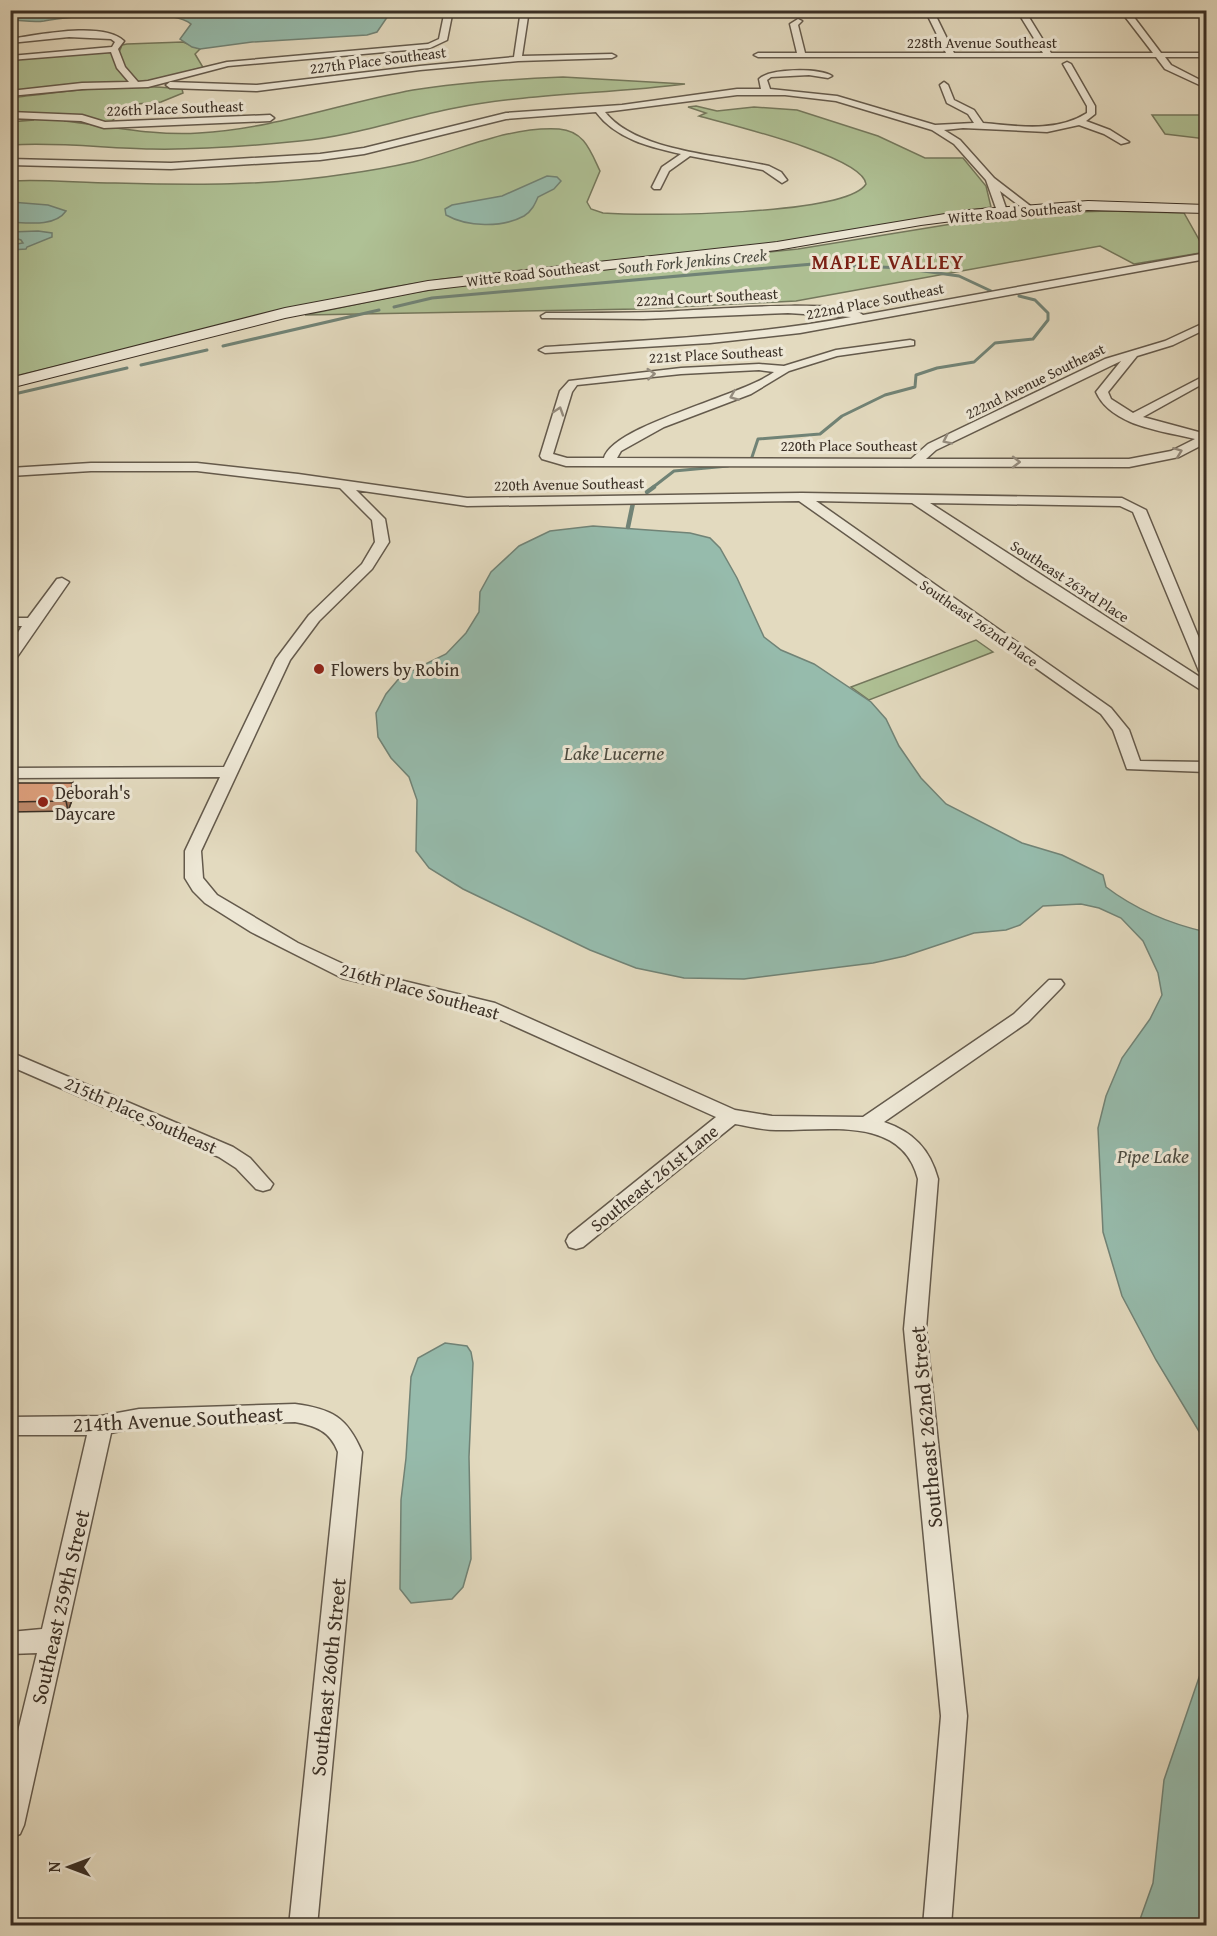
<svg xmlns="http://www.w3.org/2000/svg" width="1217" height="1936" font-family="'Gentium Book Plus',serif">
	<rect width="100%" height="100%" fill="#e3dabf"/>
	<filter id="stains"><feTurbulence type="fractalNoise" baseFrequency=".00333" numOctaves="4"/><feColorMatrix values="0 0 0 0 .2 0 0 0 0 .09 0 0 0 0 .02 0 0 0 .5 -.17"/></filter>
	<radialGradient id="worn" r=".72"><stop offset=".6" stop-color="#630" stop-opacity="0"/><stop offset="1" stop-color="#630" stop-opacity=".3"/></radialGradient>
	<!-- green -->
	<g fill="#afc195" stroke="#74785d" stroke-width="1.5">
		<path d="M183,42L200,49L195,54L204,69L150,81L77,84L11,91L10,60L120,50L122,45L127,44Z"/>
		<path d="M563,77L685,84C609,94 531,93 455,108C403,118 354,136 300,141C251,146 201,150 151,149C104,148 58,142 11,145V122L34,120L11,119V98C67,91 125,82 182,89L183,93L161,102L124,105L111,123L64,121C109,126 153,136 199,133C273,129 342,103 413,90C463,82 513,79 563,77Z"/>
		<path d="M696,106L717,111L754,107L797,110L878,136L925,158H963L986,186L991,207L775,243L443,279L381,289L11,377V181C45,179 80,183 115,183C191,185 270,186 346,174C368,171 391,167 413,162C461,150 509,126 559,129C584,131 590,150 600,171L587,202L591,209L603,213C644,216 846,216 866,184C863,156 727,124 699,116L706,113L688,107Z"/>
		<path d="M1152,115H1206V139L1165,134Z"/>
		<path d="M1108,211L1184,213L1206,252L1134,264L1100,246L796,301L638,309L305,315L411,293L492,281L798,249L1013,214Z"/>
		<path d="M976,640L993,652L869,700L851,687Z"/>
	</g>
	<!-- water -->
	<g fill="#96bbac" stroke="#718376" stroke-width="1.5">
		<path d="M11,10H389V11L388,16L377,32L367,35L252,42L200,49L192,47L180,39L191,24C171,7 68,16 44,21C33,23 21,20 11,20Z"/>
		<path d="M547,176L557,177L561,181L554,189L538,197C535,204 532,211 524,216C502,228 467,227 446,215L445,209L452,205L502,196Z"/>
		<path d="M11,202L48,205L66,211C55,227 28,223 11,222Z"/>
		<path d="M38,231L52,233V237L27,247L26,249L11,250V245L23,243L21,240L11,237V232Z"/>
		<path d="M593,526L690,533L710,538L720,548L737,578L764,637L781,650L814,664L871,702L886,719L899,746L921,778L946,804L1022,843L1062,855L1103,875L1106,887C1135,909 1171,924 1206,932V1443L1156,1360L1122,1296L1103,1232L1098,1128L1106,1096L1122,1058L1150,1019L1162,995L1158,973L1143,941L1121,918L1099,908L1081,904L1043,906L1020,925L1006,930L974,933L905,956L873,963L744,979L684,978L636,968L590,950L463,889L429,868L416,851L417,800L409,777L391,758L378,737L376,713L386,694L401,676L446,654L466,633L479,612L480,592L491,572L519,546L550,531Z"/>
		<path d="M445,1343L467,1346L471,1352L473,1363L469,1457L471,1559L463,1587L452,1599L411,1603L400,1589L401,1500L406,1458L411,1377L418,1358Z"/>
		<path d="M1206,1657V1925H1138L1153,1883L1164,1780Z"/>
	</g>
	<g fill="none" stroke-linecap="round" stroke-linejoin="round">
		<!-- stream-far1 -->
		<g stroke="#718376" stroke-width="3">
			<path d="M394,307L432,298L813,264L902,268L959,276L991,291"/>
			<path d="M223,346L379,310"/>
			<path d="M141,365L207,350"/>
			<path d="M10,395L127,368"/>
			<path d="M752,457L758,439L820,434L842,416L885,395L915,387L916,375L937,368L974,362L995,343L1033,339L1048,320V313L1035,300L1019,296"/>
			<path d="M652,488L674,471L728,466"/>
		</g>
		<!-- stream -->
		<g stroke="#718376" stroke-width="4.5">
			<path d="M647,492L654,487"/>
			<path d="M628,527L633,503"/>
		</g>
		<defs>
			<g id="street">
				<path d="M445,10H453L447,40L430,48L228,66L148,87L82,89L10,96V91L82,83L129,82L117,68L111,52L10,60V56L112,47L115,42L111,39L69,37L10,43V39C38,35 103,21 124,41L118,49L125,67L138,82L148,81L227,62L428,44L439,39Z"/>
				<path d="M521,10H529L522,56L612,54L616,56L612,58L518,61L420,70L257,91L170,88L166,85L170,82L257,85L420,66L514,57Z"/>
				<path d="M925,10H933L954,53H1043L1019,14L1023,12L1027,14L1051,53H1153L1123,14L1130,12L1161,53H1206V57H1165L1171,65L1206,83V88L1165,69L1156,57H758L754,55L758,53H797L790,24L798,19L802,21L798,25L805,53H946Z"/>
				<path d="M1067,62L1071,64L1095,106V114L1086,121L1110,130L1129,142L1121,144L1104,134L1079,125L1047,132L963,128L944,130L960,140L994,178L1033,208L1025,210L1000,191L1007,211L1002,214L997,211L986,180L954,144L932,130L836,101L785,95H737L605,112C636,152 722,155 769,166L781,172L787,180L782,183L763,170L690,156L669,171L660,189H654L652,187L662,167L681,154C650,147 616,139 596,112L506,119L364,154L320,160L171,169L10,165V159L171,163L320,154L364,148L506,113L622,105L737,89H761L759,79C770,68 819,68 832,76L828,78L809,75L771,77L767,80L770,89L837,96L935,125L974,123L968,114L947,103L940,85L944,82L948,85L954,100L974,110L983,123C1018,126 1055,133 1087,113V106L1063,64Z"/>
				<path d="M10,112L82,115L105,122L270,115L274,118L270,121L104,128L81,121L10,118Z"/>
				<path d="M1206,253V259L800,333L710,343L545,353L539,350L545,347C647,340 750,336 851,317L788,313L643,319L542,318L541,316L546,313C583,313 620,313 657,312C693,311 841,297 863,315Z"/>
				<path d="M1206,322V329L1173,345L1137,356L1108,392L1111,399L1133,413L1206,375V382L1143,417L1206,434V443L1179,457L1129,467L566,466L542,459L540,456L560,391L569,381L681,368L759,364L784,366L836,350L910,340L914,341V345L837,356L789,371L751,394L664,427L621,451L617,458L911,459L928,444L1105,359L1165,341ZM1121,361L1096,392C1111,426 1163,431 1195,439L1171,451L1129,459H926L936,450ZM759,370L774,372C742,396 613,425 604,458H567L553,454L572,392L577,385L681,374Z"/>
				<path d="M91,463H197L298,474L467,498L802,493L1122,498L1146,510L1206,655V675L1199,671L1133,512L1120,506L930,503L1206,681V691L1201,690L1026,579L912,503L816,501L1111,708L1129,730L1140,761L1206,762V772L1127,769L1113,730L1101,714L799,501L467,506L356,490L385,519L389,542L372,569L319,621L290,660L201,851L203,878L217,895L298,943L354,969L495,1003L735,1110L772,1116L863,1117L1014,1014L1049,980H1061L1064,984L1061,988L1028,1022L884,1122C913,1132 930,1149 938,1179L926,1329L967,1716L951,1926H923L941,1716L904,1329L918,1179C902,1115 826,1131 776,1130C762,1130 748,1126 735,1124L583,1247L576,1249L569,1247L566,1241L569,1235L716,1117L483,1012L342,978L251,932L205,903L193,891L185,878V851L220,777L10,778V768L224,767L276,659L309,615L362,564L375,542L372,520L340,488L197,471H91L10,476V468Z"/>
				<path d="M62,578L69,582L15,660L10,661V645L22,626H10V618H28L57,579Z"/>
				<path d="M10,1052L233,1147L250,1158L273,1184L270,1189L263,1191L256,1189L236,1168L219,1157L10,1066Z"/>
				<path d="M295,1404C332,1409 347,1417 362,1452L317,1926H289L338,1452C330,1431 316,1426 295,1422L139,1427L111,1433L24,1825L20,1834L10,1838V1764L37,1653L10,1654V1632L42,1629L87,1435H10V1417L101,1416L139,1409Z"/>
			</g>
			<path id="secondary" d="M1088,201L1206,205V213L1088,210L999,215L921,225L777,250L428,290L285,318L10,388V378L285,308L428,281L777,242L969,210Z"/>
		</defs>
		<!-- street casing -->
		<use href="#street" stroke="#645a4c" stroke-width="3"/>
		<!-- secondary casing -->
		<use href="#secondary" stroke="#3a2f25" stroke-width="2"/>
		<!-- street -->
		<use href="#street" fill="#ede7d5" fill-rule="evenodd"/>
		<!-- secondary -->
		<use href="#secondary" fill="#ede7d5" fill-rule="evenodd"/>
	</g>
	<!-- wall -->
	<path fill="#bc886a" stroke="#3a2f25" stroke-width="1.5" d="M73,783L75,792L68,811L11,812L10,796Z"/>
	<!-- shaded-wall -->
	<path fill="#996f56" stroke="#3a2f25" stroke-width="1.5" d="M73,783L75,792L68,811L66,801Z"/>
	<!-- building -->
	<path fill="#db9e7b" stroke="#3a2f25" stroke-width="1.5" d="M15,783H73L66,801L10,802V796Z"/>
	<!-- one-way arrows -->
	<defs><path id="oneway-chevron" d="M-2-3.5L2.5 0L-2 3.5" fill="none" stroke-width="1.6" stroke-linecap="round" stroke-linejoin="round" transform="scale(1.5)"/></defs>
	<g stroke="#948b7d">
		<use href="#oneway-chevron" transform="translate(651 374) rotate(-4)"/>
		<use href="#oneway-chevron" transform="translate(734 396) rotate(158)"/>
		<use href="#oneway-chevron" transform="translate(559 411) rotate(-72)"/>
		<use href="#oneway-chevron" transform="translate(947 440) rotate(154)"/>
		<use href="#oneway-chevron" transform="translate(1178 452) rotate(-21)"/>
		<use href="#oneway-chevron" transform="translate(1016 462)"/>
	</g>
	<!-- markers -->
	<g fill="#8f2418" stroke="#ede7d5" stroke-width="2">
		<circle cx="319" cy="669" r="6"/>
		<circle cx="43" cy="802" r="6"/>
	</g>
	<g text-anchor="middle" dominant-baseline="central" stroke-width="6" stroke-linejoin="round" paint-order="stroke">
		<!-- far-street labels -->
		<g font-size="15" fill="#3a2f25" stroke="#ede7d5">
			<text x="982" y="42">228th Avenue Southeast</text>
			<text transform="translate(378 60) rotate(-7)">227th Place Southeast</text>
			<text transform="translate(175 108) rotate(-2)">226th Place Southeast</text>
			<text transform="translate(1015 212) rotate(-5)">Witte Road Southeast</text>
			<text transform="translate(533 273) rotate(-7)">Witte Road Southeast</text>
			<text transform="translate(707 297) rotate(-3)">222nd Court Southeast</text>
			<text transform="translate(875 301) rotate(-11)">222nd Place Southeast</text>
			<text transform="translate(716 354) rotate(-3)">221st Place Southeast</text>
			<text transform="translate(1035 381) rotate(-26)">222nd Avenue Southeast</text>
			<text x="849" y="445">220th Place Southeast</text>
			<text transform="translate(569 484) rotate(-1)">220th Avenue Southeast</text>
			<text transform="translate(1070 581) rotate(33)">Southeast 263rd Place</text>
			<text transform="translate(979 623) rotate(35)">Southeast 262nd Place</text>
		</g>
		<!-- far-water labels -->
		<g font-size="16" font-style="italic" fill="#4c4b40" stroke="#ede7d5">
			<text transform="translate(692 261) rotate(-5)">South Fork Jenkins Creek</text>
		</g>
		<!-- poi labels -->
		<g font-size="18" fill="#3a2f25" stroke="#ede7d5" text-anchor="start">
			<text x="331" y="669">Flowers by Robin</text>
			<text x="55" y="792">Deborah's<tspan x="55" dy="21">Daycare</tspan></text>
		</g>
		<!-- street labels -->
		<g font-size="18" fill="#3a2f25" stroke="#ede7d5">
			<text transform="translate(420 991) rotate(16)">216th Place Southeast</text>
			<text transform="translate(141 1115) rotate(24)">215th Place Southeast</text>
			<text transform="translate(654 1178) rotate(-39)">Southeast 261st Lane</text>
		</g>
		<!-- far-district labels -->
		<g font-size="20" font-weight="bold" letter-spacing="1.5" fill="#7a1f14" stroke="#ede7d5">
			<text x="888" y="261">MAPLE VALLEY</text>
		</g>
		<!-- water labels -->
		<g font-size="20" font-style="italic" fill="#4c4b40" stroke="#ede7d5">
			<text x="614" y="752">Lake Lucerne</text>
			<text x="1153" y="1155">Pipe Lake</text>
		</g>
		<!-- near-street labels -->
		<g font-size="21" fill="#3a2f25" stroke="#ede7d5">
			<text transform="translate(178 1419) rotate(-3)">214th Avenue Southeast</text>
			<text transform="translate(926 1427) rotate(-95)">Southeast 262nd Street</text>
			<text transform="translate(60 1607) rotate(-77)">Southeast 259th Street</text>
			<text transform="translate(328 1677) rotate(-84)">Southeast 260th Street</text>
		</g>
	</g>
	<!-- margin -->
	<rect width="1217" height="1936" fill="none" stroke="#e3dabf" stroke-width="36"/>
	<rect x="12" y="12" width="1193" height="1912" fill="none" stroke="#3a2f25" stroke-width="3"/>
	<rect x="18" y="18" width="1181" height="1900" fill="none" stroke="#3a2f25" stroke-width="1.5"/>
	<!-- north arrow -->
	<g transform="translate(69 1867) rotate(270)" stroke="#ede7d5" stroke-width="4.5" paint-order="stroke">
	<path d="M0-4.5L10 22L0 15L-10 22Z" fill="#3a2f25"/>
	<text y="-9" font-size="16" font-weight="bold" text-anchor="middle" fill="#3a2f25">N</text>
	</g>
	<rect width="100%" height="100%" filter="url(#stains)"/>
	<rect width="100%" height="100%" fill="url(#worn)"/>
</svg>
